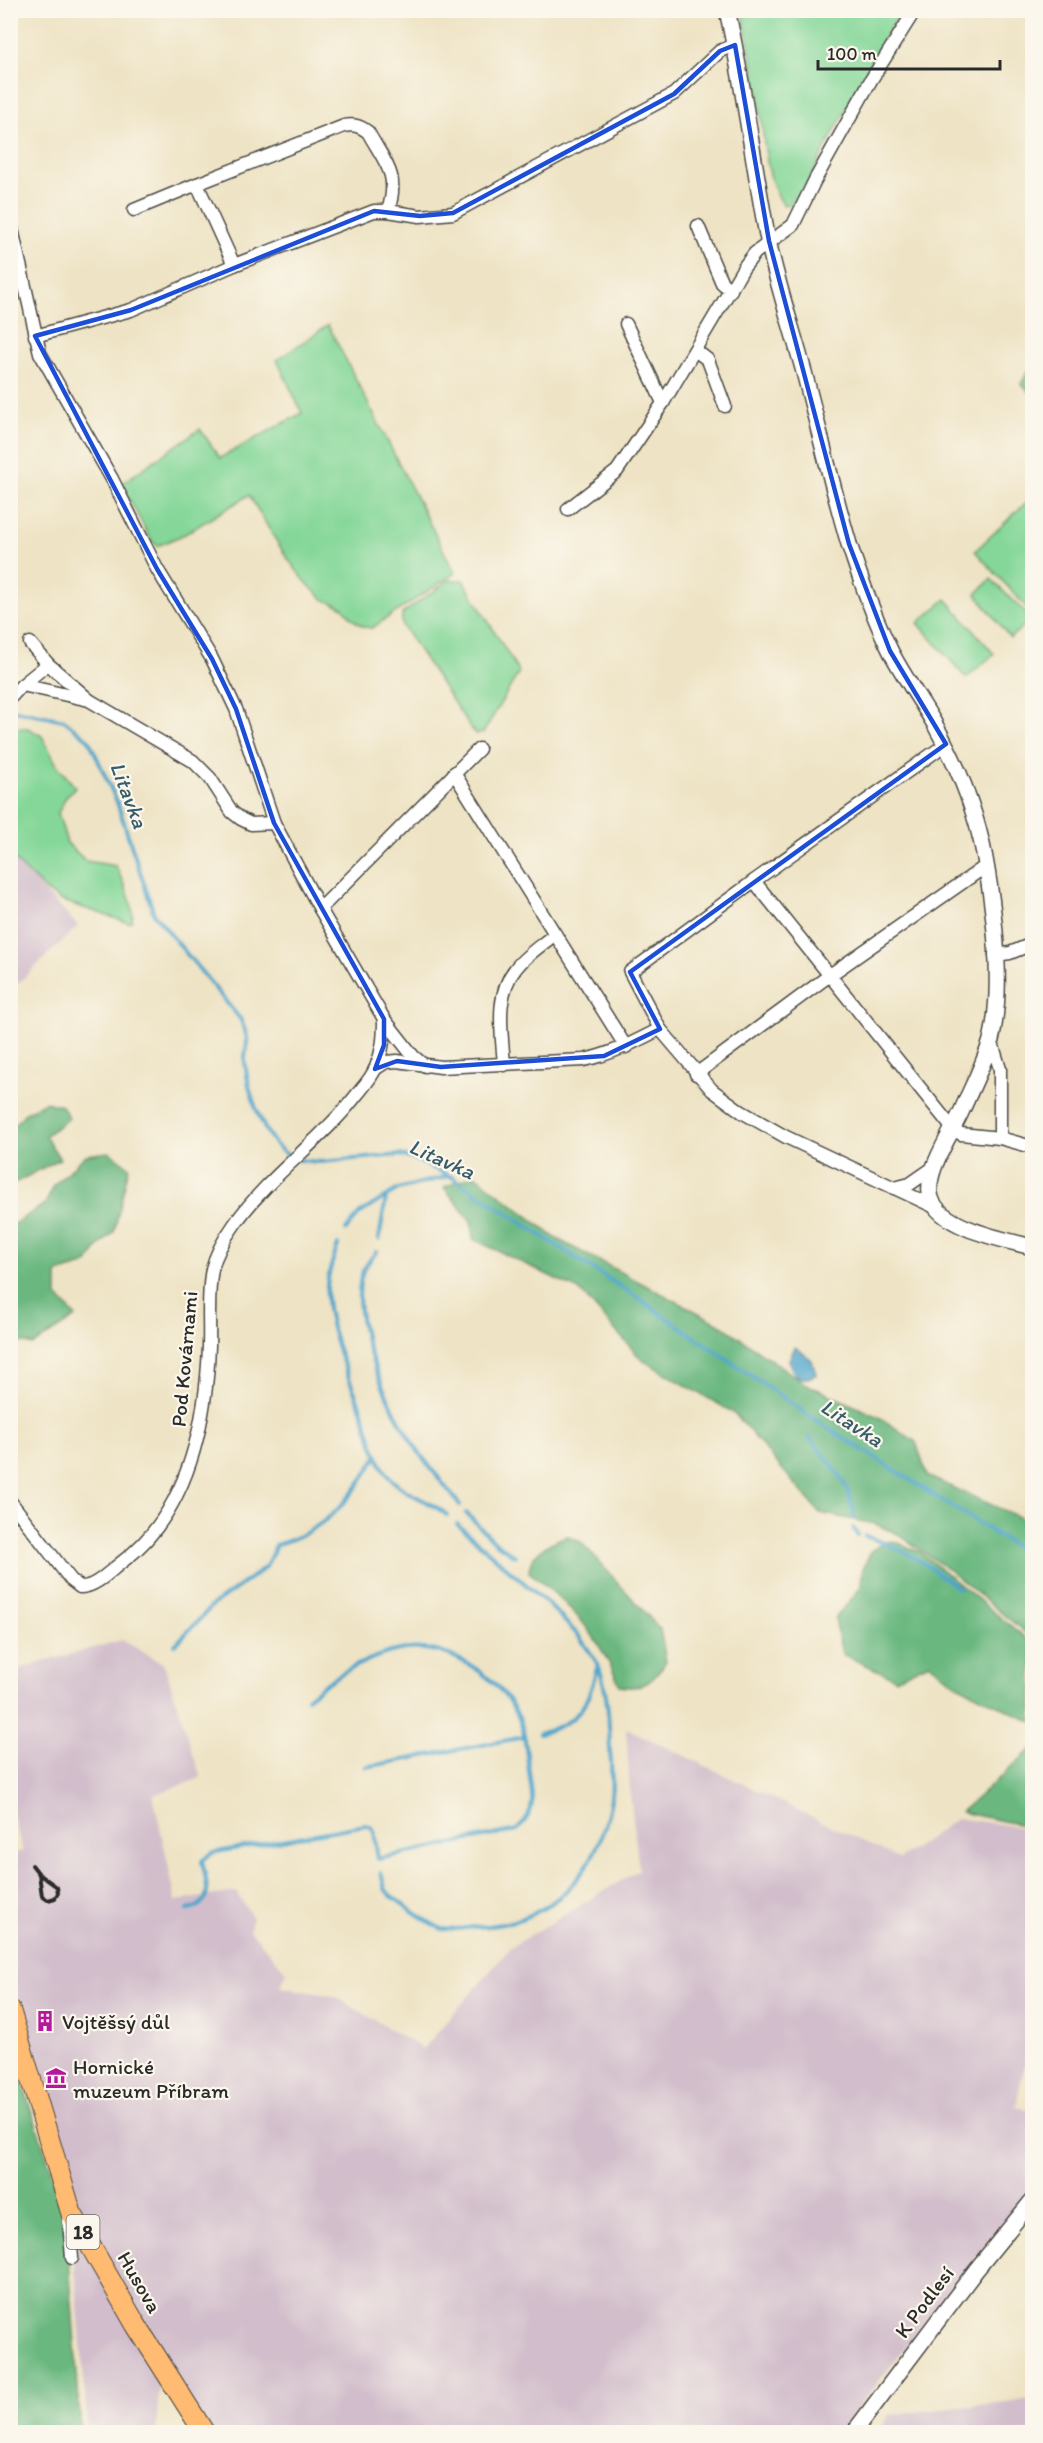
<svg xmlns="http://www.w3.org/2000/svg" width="1043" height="2443" font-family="Itim,sans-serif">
	<rect width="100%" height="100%" fill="#fbf7ec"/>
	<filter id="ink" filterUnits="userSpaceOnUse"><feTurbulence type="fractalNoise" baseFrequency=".0167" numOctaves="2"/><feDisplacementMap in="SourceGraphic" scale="12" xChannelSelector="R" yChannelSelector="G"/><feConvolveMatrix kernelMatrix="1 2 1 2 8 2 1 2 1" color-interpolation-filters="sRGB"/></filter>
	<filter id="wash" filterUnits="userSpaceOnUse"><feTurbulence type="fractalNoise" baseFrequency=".008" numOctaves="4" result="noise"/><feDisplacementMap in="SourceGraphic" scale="24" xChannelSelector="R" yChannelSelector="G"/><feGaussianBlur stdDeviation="1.35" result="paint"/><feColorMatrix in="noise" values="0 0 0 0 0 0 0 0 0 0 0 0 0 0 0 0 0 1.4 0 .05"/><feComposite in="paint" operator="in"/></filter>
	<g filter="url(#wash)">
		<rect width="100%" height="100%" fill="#eee3c4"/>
		<!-- industrial -->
		<g fill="#d1bdcb">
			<path d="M11,856L78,926L11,990Z"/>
			<path d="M122,1640L164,1664L201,1778L153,1795L176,1901L236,1892L252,1917L250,1930L287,1973L280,1987L334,1996L423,2049L511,1947L639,1870L630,1793L626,1728L900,1859L957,1818L1032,1829V2028L1016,2106L1032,2112V2186L839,2432H206L73,2213L11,1980L10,1854L23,1851L11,1809V1671Z"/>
			<path d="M71,2219L160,2372L156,2432H88Z"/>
			<path d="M1032,2399V2432H878L889,2415Z"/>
		</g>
		<!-- green -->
		<g fill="#84d798" stroke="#588162" stroke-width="1.5">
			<path d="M742,11H902L882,41L801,195L790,204L784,205C763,180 764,125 758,93C753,65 747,38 742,11Z"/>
			<path d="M328,325L455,573L372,628C357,627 353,618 343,608C337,603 328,603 322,598C292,573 269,528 249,495L185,534L157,546L151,540L121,484L200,429L220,458L302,413L277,360Z"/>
			<path d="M1032,497V613L975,551Z"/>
			<path d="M991,579L1032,619L1010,638L976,594Z"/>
			<path d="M449,580H463L519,672L483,733L475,734L470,727L402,625V614Z"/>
			<path d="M946,599L994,654L966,678L918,623Z"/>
			<path d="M11,728H28L42,736L57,765L75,787L66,797L58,813L67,843L86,861L116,866C122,882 136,904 132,921L129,923L60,900L44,889L11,856Z"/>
		</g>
		<!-- forest -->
		<g fill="#6bb880" stroke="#4b7256" stroke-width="1.5">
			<path d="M1032,364V394L1021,384Z"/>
			<path d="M45,1102L62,1106L69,1118L45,1136L60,1159L11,1185V1129L24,1114Z"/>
			<path d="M109,1152L129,1167L114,1232L98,1247L87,1264L57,1273V1296L76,1317L33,1345L11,1340V1226L45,1204L55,1184L86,1155Z"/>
			<path d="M475,1175L557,1239L718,1323L806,1384L879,1417L916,1442L927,1476L1032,1523V1638L949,1570L898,1534L875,1524L820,1513L734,1413L642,1360L579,1290L473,1239L471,1221L444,1187Z"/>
			<path d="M567,1536L581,1542L660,1629L666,1661C655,1681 643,1690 620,1686C596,1632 575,1609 529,1572C529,1552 550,1542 567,1536Z"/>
			<path d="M893,1541L920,1552L1032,1643V1722L957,1685L929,1663L896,1679L842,1654L835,1618L861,1587L862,1571L870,1553L881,1543Z"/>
			<path d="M1032,1749V1827L961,1812Z"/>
			<path d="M10,2045L66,2216L81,2432H11Z"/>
		</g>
		<!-- water -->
		<path fill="#4ea5cb" stroke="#3c687b" stroke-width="1.5" d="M795,1347L811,1359L817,1374C800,1383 793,1377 789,1360Z"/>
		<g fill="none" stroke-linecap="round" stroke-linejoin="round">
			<!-- stream -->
			<g stroke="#4ea5cb" stroke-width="4">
				<path d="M10,709L64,720L89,740L117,802L154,914L241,1020C243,1026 246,1032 247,1038C248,1046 244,1054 245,1062C248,1091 263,1144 292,1157"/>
				<path d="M299,1160L320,1162L400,1155L416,1160L450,1176L638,1298L820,1423L1032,1557"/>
				<path d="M346,1230L359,1214L398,1189L449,1176"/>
				<path d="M379,1239L386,1198"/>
				<path d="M338,1245C332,1263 325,1280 327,1299C330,1338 350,1378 363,1414C370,1434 375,1457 387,1474C402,1495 429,1499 447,1515"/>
				<path d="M376,1252C372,1258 366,1264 363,1271C346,1318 390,1411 418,1451C431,1469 446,1487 460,1505"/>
				<path d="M809,1437C831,1466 850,1478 854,1518"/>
				<path d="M466,1513L495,1542L515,1556"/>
				<path d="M457,1524L549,1605L578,1635L598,1664C587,1706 583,1720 539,1734"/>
				<path d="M853,1528L858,1535"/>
				<path d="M865,1536C907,1550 925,1563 959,1589"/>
				<path d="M175,1645L213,1605L266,1567L276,1545C326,1530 351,1500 377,1456"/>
				<path d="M366,1767L524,1737"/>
				<path d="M381,1872L385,1889L390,1895C400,1902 433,1927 443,1929C453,1930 465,1928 475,1927C551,1925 599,1873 611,1799C613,1784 611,1765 610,1749C609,1720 608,1692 598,1664"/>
				<path d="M188,1910C216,1903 206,1882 202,1861L211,1853L365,1825L370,1826L374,1831L378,1859L517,1830C538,1810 532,1797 529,1771C526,1753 526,1731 517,1714C494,1671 440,1638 391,1652C359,1661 333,1677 307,1698"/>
			</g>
		</g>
	</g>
	<g filter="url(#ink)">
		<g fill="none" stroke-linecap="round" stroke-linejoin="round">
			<defs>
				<g id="minor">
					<path d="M134,210L197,184"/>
					<path d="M10,220L40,353L112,479L157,569L212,659L236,709L274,823L320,909L384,1019L413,1056L425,1066"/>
					<path d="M698,226L722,283L731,290"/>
					<path d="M234,265L197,184L344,126C354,124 360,126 368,132C385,163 400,174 388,211"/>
					<path d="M626,324L663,403"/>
					<path d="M35,336L131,310L234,265L374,211H388L420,216L453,213L674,94L720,51L735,45"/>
					<path d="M695,350L708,360L725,406"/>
					<path d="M568,509L617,471L663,403L744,267L755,253L793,225L815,180L871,80L915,10"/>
					<path d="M30,643L48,664L88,699"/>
					<path d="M22,685L89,700L193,761L210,778L232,812L241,819L251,824L274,823"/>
					<path d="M11,697L22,685L48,664"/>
					<path d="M454,773L626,1047"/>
					<path d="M754,881L946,744"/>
					<path d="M320,909L479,749"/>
					<path d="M995,955L1010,953L1032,944"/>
					<path d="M660,1029L630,972L754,881L953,1129L961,1134L1000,1138L1032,1147"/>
					<path d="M991,1040L1000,1069V1138"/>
					<path d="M504,1065C502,1033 494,995 516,968C526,955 542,945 555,934"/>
					<path d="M375,1069L386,1062L397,1061L441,1067L584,1060C612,1054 635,1042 660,1029L712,1090L742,1112L786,1137L935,1207"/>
					<path d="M696,1074L830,975L986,866"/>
					<path d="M894,1188L910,1184L933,1168"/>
					<path d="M10,1501L71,1580L80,1587C95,1588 111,1570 122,1562C188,1513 206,1424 209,1346C210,1321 207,1294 212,1269C216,1253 224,1239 234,1225C270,1174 318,1144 355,1097C362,1088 372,1078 376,1067C383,1051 384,1036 384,1019"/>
					<path d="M71,2213L69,2221L72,2258"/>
				</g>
				<g id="tertiary">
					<path d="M727,10C744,86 753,163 768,240C777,284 792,328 804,372C819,429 832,487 849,544C861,581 874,618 891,652C904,677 920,699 934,723C959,767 979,819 987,870C995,919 1003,992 991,1040C984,1064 972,1087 962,1110C952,1133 923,1174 931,1198C940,1228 1006,1240 1032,1247"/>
					<path d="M854,2432L976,2270L1032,2201"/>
				</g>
				<path id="primary" d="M10,2010L71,2212L136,2325L204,2432"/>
			</defs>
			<!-- minor casing -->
			<use href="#minor" stroke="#484742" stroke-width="15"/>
			<!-- tertiary casing -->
			<use href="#tertiary" stroke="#484742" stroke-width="18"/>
			<!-- primary casing -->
			<use href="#primary" stroke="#484742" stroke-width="22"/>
			<!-- minor -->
			<use href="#minor" stroke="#fff" stroke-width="12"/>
			<!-- tertiary -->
			<use href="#tertiary" stroke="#fff" stroke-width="15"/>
			<!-- primary -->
			<use href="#primary" stroke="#ffbb71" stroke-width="20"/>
			<!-- rail -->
			<path stroke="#2b2b2b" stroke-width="4" d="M32,1865L39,1874L57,1887L58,1893L55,1898L48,1900L42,1896L39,1874"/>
		</g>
	</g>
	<!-- marked area -->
	<path fill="none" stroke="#1d4ed8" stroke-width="4.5" stroke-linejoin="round" d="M735,45L769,241L849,544L890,651L946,744L630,972L660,1029L604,1056L441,1067L397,1061L375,1069L384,1045V1019L274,823L236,709L212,659L157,569L35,336L131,310L374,211L420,216L453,213L674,94L720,51Z"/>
	<!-- icons -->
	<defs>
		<symbol id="building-bare" viewBox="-9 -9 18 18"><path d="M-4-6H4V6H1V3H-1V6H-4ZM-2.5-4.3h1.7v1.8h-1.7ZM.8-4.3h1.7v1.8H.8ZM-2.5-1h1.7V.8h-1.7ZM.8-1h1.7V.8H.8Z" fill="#b5179e" stroke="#fbf7ec" stroke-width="2.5" paint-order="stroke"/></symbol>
		<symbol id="museum-bare" viewBox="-9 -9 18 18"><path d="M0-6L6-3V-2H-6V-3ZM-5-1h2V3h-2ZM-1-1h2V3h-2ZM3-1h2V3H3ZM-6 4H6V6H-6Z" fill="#b5179e" stroke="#fbf7ec" stroke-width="2.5" paint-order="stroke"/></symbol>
	</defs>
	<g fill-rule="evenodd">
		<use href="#building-bare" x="30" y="2006" width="30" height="30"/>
		<use href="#museum-bare" x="41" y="2063" width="30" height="30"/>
	</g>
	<g text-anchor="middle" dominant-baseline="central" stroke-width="4.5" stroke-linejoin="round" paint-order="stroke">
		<!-- shield labels -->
		<rect fill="#fbf7ec" stroke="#696865" stroke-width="1.5" x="66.5" y="2215" width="33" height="34" rx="4.5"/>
		<g font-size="20" font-weight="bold" fill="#2b2b2b">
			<text x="83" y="2232">18</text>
		</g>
		<!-- street labels -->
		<g font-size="21" fill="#2b2b2b" stroke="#fbf7ec">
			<text transform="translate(184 1359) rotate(-85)">Pod Kovárnami</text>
			<text transform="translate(140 2282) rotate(60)">Husova</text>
			<text transform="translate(924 2302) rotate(-53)">K Podlesí</text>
		</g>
		<!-- poi labels -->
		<g font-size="21" fill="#2b2b2b" stroke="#fbf7ec" text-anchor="start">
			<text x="62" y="2021">Vojtěšsý důl</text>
			<text x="73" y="2066">Hornické<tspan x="73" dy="24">muzeum Příbram</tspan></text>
		</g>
		<!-- water labels -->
		<g font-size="22" font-style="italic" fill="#395c6b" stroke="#fbf7ec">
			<text transform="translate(129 795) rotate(69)">Litavka</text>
			<text transform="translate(442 1159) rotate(24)">Litavka</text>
			<text transform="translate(852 1423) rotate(33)">Litavka</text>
		</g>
	</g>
	<!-- margin -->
	<rect width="1043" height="2443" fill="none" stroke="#fbf7ec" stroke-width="36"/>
	<!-- scale -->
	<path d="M818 60v9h182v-9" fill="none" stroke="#2b2b2b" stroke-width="3"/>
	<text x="827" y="60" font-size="18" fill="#2b2b2b" stroke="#fbf7ec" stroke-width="4.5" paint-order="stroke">100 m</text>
</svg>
